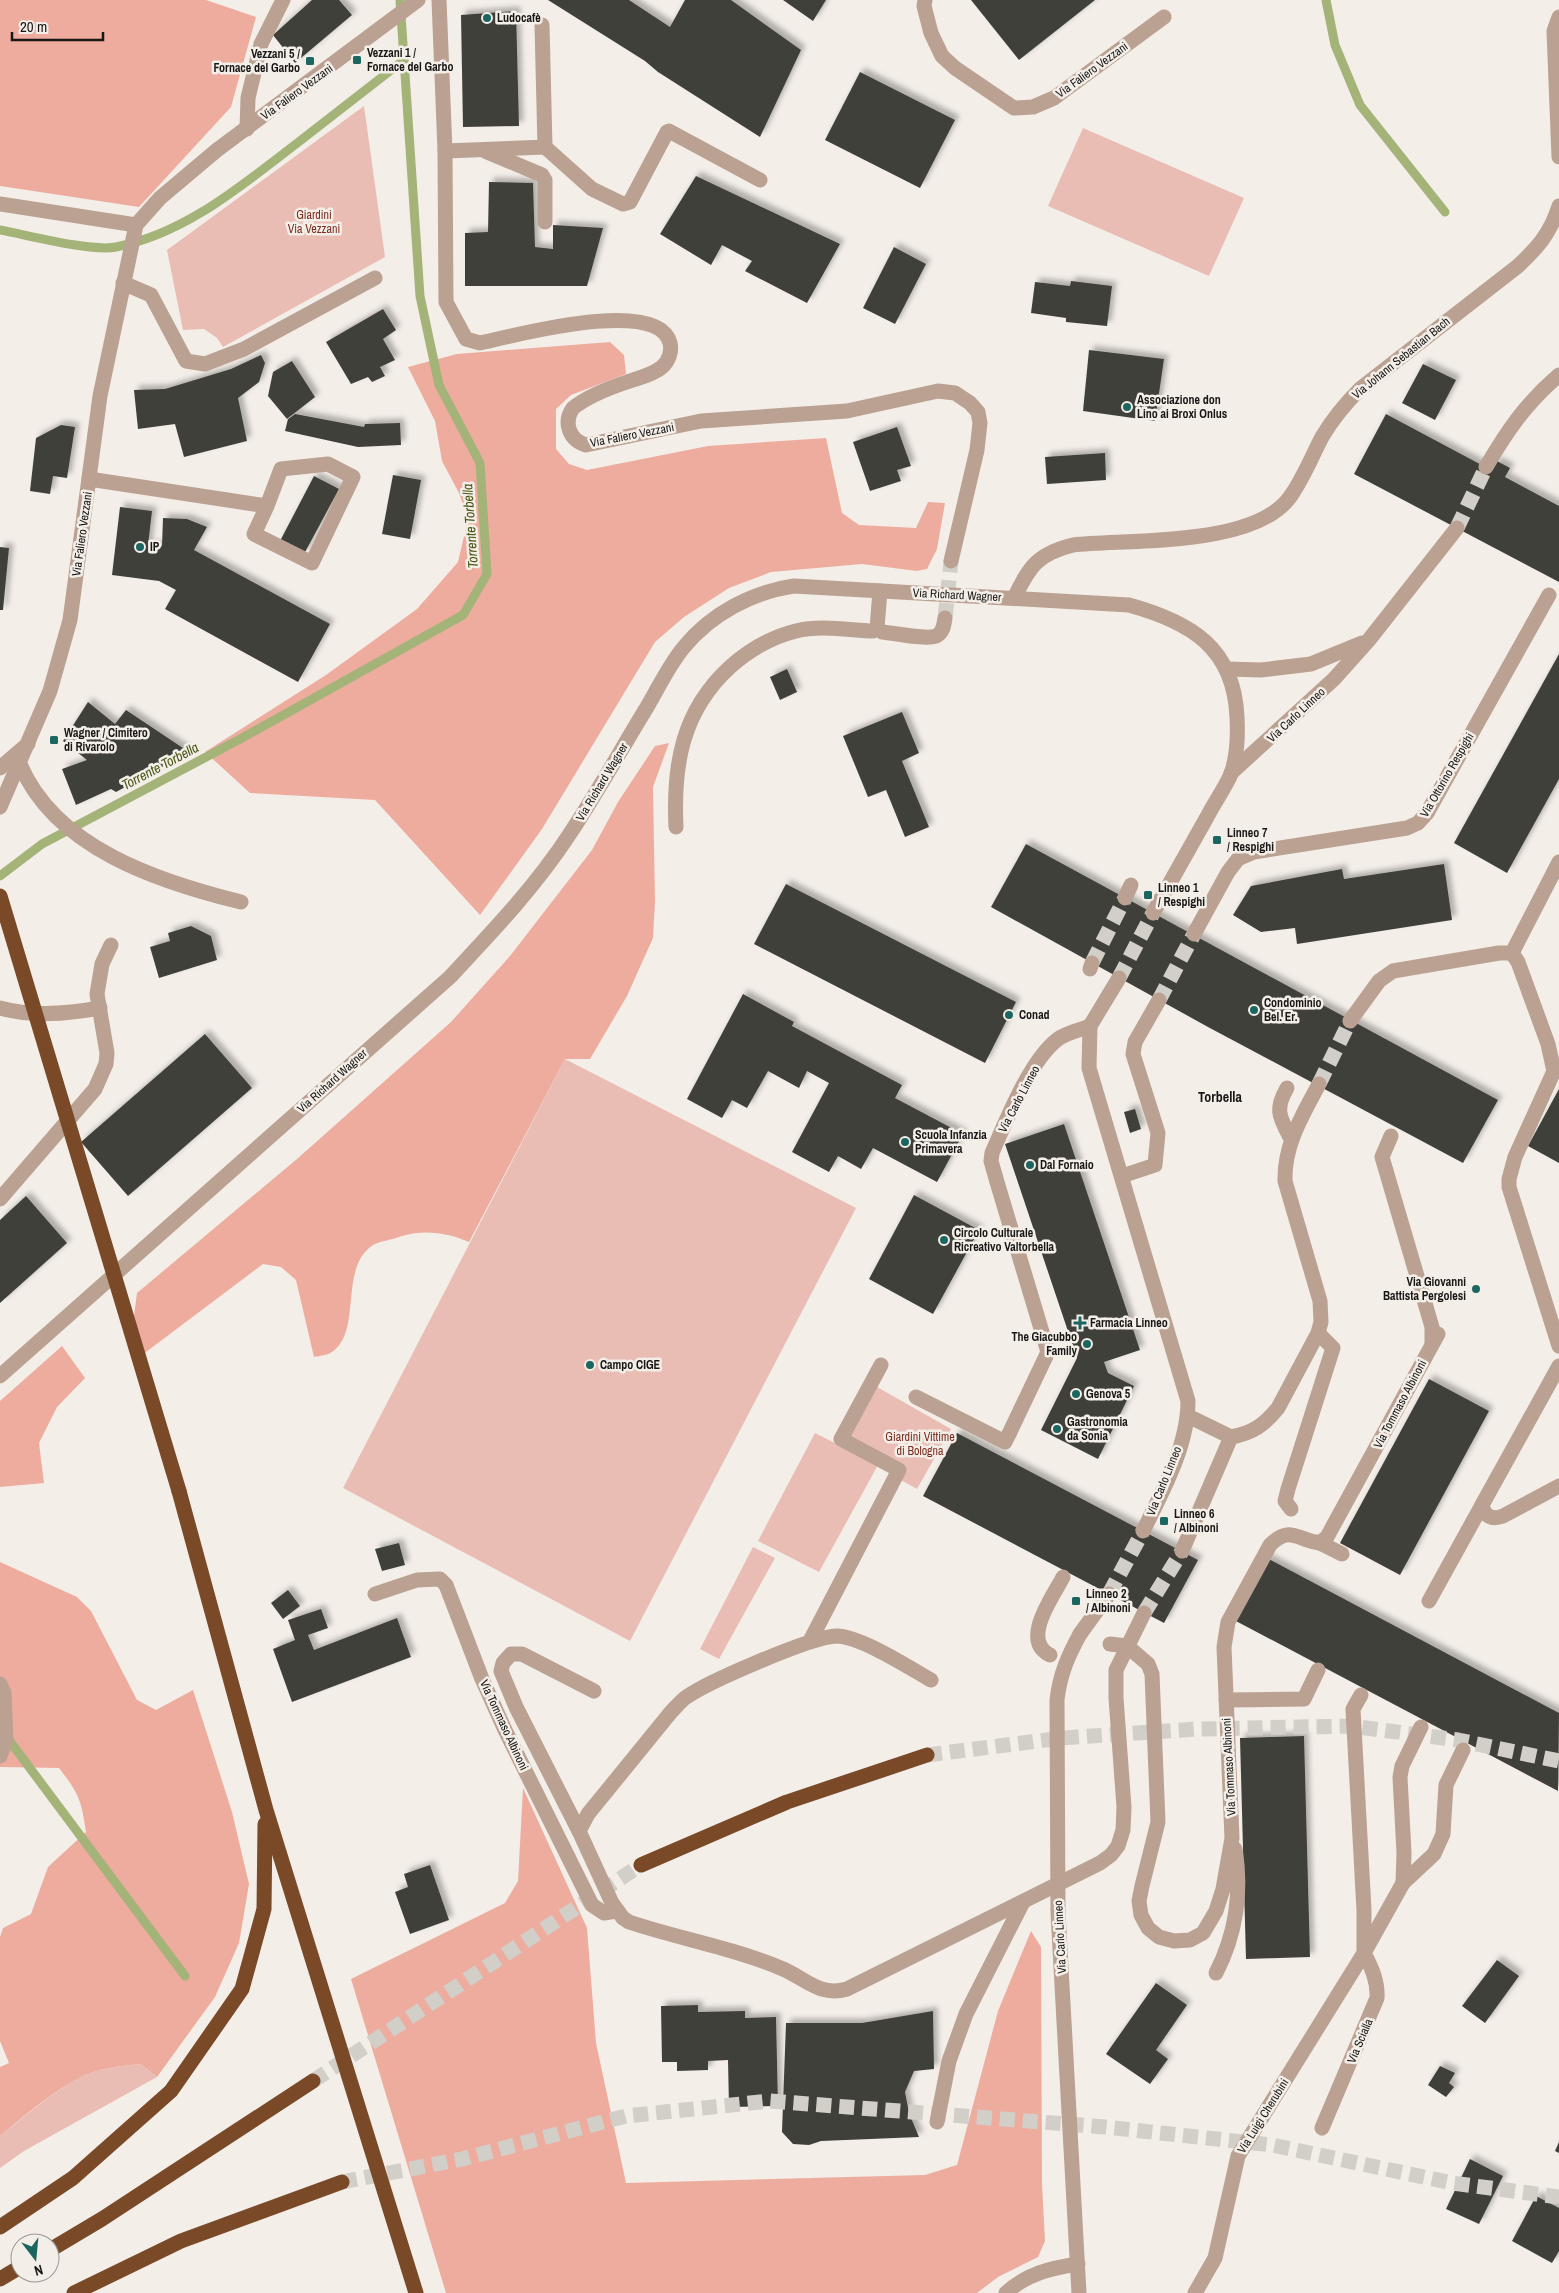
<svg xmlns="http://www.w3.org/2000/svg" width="1559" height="2293" font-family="'Archivo Narrow',sans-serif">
	<defs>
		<filter id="shadow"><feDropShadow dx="4.5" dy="-4.5" stdDeviation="2.5" flood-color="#0004"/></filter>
	</defs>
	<rect width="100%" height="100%" fill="#f3eee8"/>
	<!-- green -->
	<g fill="#eabdb4">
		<path d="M364,106L385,257L223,347L217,338L204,329L183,330L167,250Z"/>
		<path d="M1083,128L1244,198L1209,276L1048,206Z"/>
		<path d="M565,1059L856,1208L630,1641L343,1488Z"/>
		<path d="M877,1387L951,1429L917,1489L899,1479L850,1437Z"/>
		<path d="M815,1433L878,1465L819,1572L758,1541Z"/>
		<path d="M753,1547L775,1558L719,1659L700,1649Z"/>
		<path d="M141,2064L157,2077L24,2151L0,2168V2136C25,2116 52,2092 81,2077C98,2068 122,2066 141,2064Z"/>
	</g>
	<!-- forest -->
	<g fill="#eeac9f">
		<path d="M0,0H206L256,17L231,107L139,207L0,186Z"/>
		<path d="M610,342L624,355L626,374L571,395L556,409V449L569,464L587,470L708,446L826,438L842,513L859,525L916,528L928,502L945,503L937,549L927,569L917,571L862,564L771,572L729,588L684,617L655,642L542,829L480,915L375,800L250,793L205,752L326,675L417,609L458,562L468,519L459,493L442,461L435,421L408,367L457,354Z"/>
		<path d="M669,743L653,787L655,901L653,938L627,996L590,1059H565L469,1242C446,1232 423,1229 399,1237C391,1240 380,1241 373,1245C338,1268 363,1331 332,1352C328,1355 319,1356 314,1357L296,1280L281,1267L263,1264L142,1355L134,1316L137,1293L297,1159L451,1022L510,956L592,850L618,802L655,746Z"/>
		<path d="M62,1346L85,1378L57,1407L39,1443L44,1483L0,1487V1401Z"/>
		<path d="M0,1562L77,1597L91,1611L137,1700L156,1710L193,1690L232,1812L249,1884L239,1943L215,1997L157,2077L141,2064C122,2066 98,2068 81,2077C52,2092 25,2115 0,2136V2067L9,2063L0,2041V1937L3,1928L31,1914L48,1867L86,1832C81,1799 79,1794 59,1768L0,1767Z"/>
		<path d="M523,1788L587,1928L596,2043L626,2183L925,2175L957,2165L998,2011L1031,1931L1041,1947L1042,2184L1045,2241L1038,2257L998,2277L977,2293H446L351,1979L505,1903L518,1881Z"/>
	</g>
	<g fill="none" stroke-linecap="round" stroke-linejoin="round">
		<!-- stream -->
		<g stroke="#a4b378" stroke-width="9">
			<path d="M1326,0L1335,45L1360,105L1445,212"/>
			<path d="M0,230C28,235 91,252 116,247C185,234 242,185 296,144C332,116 368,88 404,60"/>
			<path d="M0,876L42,844L242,738L463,615L487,574L480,463L439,385L420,296L400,0"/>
			<path d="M6,1736L185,1976"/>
		</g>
	</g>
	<!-- building -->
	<g fill="#41403a" filter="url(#shadow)">
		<path d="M312,0H339L352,15L295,63L273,35Z"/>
		<path d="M548,0H629L670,27L685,0H731L801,50L760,137L658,72L645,61Z"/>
		<path d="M783,0H826L813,21Z"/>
		<path d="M971,0H1095L1019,60Z"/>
		<path d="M516,11L519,126L463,127L461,15Z"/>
		<path d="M860,72L955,120L920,188L825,140Z"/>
		<path d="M696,176L840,244L807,303L745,271L752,261L722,245L711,265L660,234Z"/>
		<path d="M489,182L533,183L535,247L553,249V225L603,228L587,286H465V233L488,232Z"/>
		<path d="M894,247L926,264L895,324L863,308Z"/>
		<path d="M1071,281L1112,286L1107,326L1066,322V318L1031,313L1035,282L1070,286Z"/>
		<path d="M383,309L396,330L383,339L395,360L380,367L385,376L372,382L368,377L351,384L326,342Z"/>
		<path d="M1089,350L1164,359L1155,421L1083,411Z"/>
		<path d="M261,355L265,363L259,382L238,398L247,441L184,457L175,424L138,429L134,390L165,389L231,369Z"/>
		<path d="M292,361L315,397L287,419L268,396L273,372Z"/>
		<path d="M1423,364L1456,380L1435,420L1402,403Z"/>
		<path d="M295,414L364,427L365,424L400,423L401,445L358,447L285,431L288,419Z"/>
		<path d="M1386,414L1491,470L1497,461L1510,468L1505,477L1559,506V582L1354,474Z"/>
		<path d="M61,425L75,427L67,478L53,476L50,494L30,491L36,438Z"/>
		<path d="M897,427L911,466L897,470L901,481L870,491L853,442Z"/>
		<path d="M1105,453L1106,480L1047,484L1045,457Z"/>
		<path d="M393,475L421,480L410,539L382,534Z"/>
		<path d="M314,476L339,489L304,554L280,541Z"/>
		<path d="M120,507L152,511L148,545L162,546L163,518L187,519L207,527L194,550L330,624L298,682L165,609L176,590L159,581L112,575Z"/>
		<path d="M0,547L9,548L3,610H0Z"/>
		<path d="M1559,654V779L1507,873L1454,843Z"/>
		<path d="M787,669L797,692L780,700L770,677Z"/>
		<path d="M88,702L115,724L126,710L189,752L116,792L111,789L76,805L62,769L87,760L63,741Z"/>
		<path d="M902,712L919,753L902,761L929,827L905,837L886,790L868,797L843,736Z"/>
		<path d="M1026,844L1498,1100L1463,1163L1208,1027L991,907Z"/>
		<path d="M1444,864L1452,920L1297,944L1295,928L1261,932L1233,915L1251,886L1342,869L1344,879Z"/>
		<path d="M786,884L1016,1002L985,1063L754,944Z"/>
		<path d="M191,926L211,936L217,960L159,978L150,947L170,941L168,933Z"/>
		<path d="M743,994L794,1022L792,1026L902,1085L895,1098L963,1134L937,1182L873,1148L861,1169L838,1156L829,1172L792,1152L829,1083L807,1071L799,1088L768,1071L747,1108L732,1100L722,1118L687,1099Z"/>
		<path d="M205,1034L252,1088L128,1196L81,1142Z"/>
		<path d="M1559,1089V1163L1528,1146Z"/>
		<path d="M1135,1109L1141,1129L1130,1133L1124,1112Z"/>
		<path d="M1064,1124L1140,1350L1104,1362L1108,1373L1134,1386L1098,1459L1041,1430L1077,1358L1005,1144Z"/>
		<path d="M914,1195L979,1230L933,1314L869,1279Z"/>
		<path d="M26,1196L67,1243L0,1303V1220Z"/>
		<path d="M1429,1379L1489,1411L1400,1575L1340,1543Z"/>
		<path d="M957,1433L1198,1560L1164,1623L923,1496Z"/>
		<path d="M399,1543L405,1565L382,1571L375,1549Z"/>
		<path d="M1267,1558L1559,1713L1558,1791L1234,1620Z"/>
		<path d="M288,1590L300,1606L283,1619L271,1603Z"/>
		<path d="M321,1609L328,1628L308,1635L314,1650L397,1618L411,1657L292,1702L273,1649L295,1640L288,1620Z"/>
		<path d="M1304,1736L1310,1957L1246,1959L1240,1738Z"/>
		<path d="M430,1865L449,1920L410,1934L395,1892L408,1887L404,1874Z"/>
		<path d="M1497,1960L1519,1976L1485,2023L1462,2006Z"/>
		<path d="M1156,1983L1187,2005L1156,2050L1168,2059L1150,2084L1106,2054Z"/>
		<path d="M698,2005V2012L745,2011V2018L776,2017L778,2106L729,2107L728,2060L708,2061V2070L677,2071V2062H662L661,2006Z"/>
		<path d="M933,2011L934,2069L914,2071L905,2092L909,2113L919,2137L821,2141L809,2145L793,2144L782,2132L786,2023H862Z"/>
		<path d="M1440,2066L1455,2073L1449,2083L1454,2087L1446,2097L1428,2085Z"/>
		<path d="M1559,2142V2153L1555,2151Z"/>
		<path d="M1470,2159L1503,2176L1479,2224L1446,2209Z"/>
		<path d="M1536,2196L1559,2208V2251L1552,2263L1512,2241Z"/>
	</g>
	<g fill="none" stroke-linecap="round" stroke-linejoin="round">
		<!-- pedestrian-tunnel -->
		<path stroke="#d2cec8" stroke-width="15" stroke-dasharray="15 8" stroke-linecap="butt" d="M1092,963L1125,898"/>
		<!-- minor-tunnel -->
		<g stroke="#d2cec8" stroke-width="15" stroke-dasharray="15 8" stroke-linecap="butt">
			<path d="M1457,528L1486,467"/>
			<path d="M945,618L951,561"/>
			<path d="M1159,1000L1194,934"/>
			<path d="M1319,1084L1350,1021"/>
			<path d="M1144,1613L1182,1551"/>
		</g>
		<!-- tertiary-tunnel -->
		<g stroke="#d2cec8" stroke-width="15" stroke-dasharray="15 8" stroke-linecap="butt">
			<path d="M1119,978L1153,913"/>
			<path d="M1109,1594L1143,1531"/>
		</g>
		<!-- motorway-tunnel -->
		<g stroke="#d2cec8" stroke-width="15" stroke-dasharray="15 8" stroke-linecap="butt">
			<path d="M927,1755L1062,1738L1198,1729L1351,1726L1458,1740L1559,1761"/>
			<path d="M313,2081L641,1865"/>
			<path d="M342,2182L462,2159L626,2116L770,2101L1105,2127L1272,2145L1452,2183L1559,2197"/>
		</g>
		<!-- service -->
		<g stroke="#baa192" stroke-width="15">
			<path d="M545,147L592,189L623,204L630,202L667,132L669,131L760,180"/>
			<path d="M445,151L545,147L542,25"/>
			<path d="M485,151L542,175L545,180V222"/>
			<path d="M123,283L151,295L186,361L205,364L244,349L375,278"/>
			<path d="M89,479L267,506L281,469L328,464L353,477L312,563L254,534L267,506"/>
			<path d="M20,764C55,848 159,882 241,902"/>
			<path d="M0,1008C33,1017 67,1014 100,1008"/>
			<path d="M1287,1088C1274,1110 1280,1118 1291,1139"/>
			<path d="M0,1199L95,1089L106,1064L107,1053L97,994L102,964L111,945"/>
			<path d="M1320,1543L1342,1554"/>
			<path d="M1429,1601L1482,1505"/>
			<path d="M1110,1644L1127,1646"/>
			<path d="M1050,1655C1020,1640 1053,1597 1063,1577"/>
			<path d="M0,1684L4,1693L6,1740L0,1756"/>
			<path d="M1226,1700L1304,1699L1318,1670"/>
			<path d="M579,1831L516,1707L501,1671L503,1663L511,1654H522L594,1691"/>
			<path d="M1322,2128L1377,1998C1378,1982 1372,1968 1364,1953"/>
			<path d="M1006,2293C1026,2274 1051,2268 1078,2264"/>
		</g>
		<!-- pedestrian -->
		<g stroke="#baa192" stroke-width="15">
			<path d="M1125,898L1131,885"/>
			<path d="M1090,969L1092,963"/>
			<path d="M1391,1136L1382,1157L1432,1327V1344"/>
			<path d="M916,1397L1005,1442L1009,1434"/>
			<path d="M1291,1509L1285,1501L1288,1489L1333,1348L1318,1333"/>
			<path d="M810,1641L899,1470L841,1439L881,1365"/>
			<path d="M937,2122L949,2061L966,2014L1023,1902"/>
		</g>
		<!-- minor -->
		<g stroke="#baa192" stroke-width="15">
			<path d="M439,0L445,151L446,302L466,339L480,343C513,336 658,296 670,343C672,351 669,361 662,367C653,375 638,378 627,382C609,388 588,396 573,408C563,422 569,440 586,445L701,421L847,411L938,391L955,393L970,403L978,412L980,423L977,450L951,561"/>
			<path d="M925,0L924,6L931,33L942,56L955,68L1014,108L1033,107L1054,98L1164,17"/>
			<path d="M1559,17L1554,31L1559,157"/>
			<path d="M247,129L248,98L261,44L283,0"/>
			<path d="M0,204L136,225"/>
			<path d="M1486,467C1507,431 1526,403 1559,375"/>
			<path d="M1014,598C1030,566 1037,554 1073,545C1130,539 1254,547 1290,497C1303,479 1312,456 1322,437C1332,420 1346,403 1360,389L1518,266C1538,247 1550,234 1559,206"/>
			<path d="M877,628L882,632C895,633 925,640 936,636C943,633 944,625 945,618"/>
			<path d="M1226,669L1261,670L1311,664L1362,643"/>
			<path d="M0,768L28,744"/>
			<path d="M1231,773L1334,679L1368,641L1457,528"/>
			<path d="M676,827C673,765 682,711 730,667C749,650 772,637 796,631C820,625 848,630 873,631L877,628L880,591"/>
			<path d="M1194,934L1228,872L1238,859L1254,852L1407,828L1418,823L1427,813L1549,595"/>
			<path d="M1512,953L1518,962L1548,1044L1554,1071L1515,1157L1509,1179V1187L1559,1346"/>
			<path d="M1350,1021L1379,981L1393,971L1499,953H1512L1559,862"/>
			<path d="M1122,1176L1155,1165L1158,1133L1133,1054L1135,1042L1159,1000"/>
			<path d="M1559,1366L1482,1505C1485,1517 1492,1520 1503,1516L1559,1486"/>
			<path d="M1009,1434L1048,1352L997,1182L991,1161L992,1153C1006,1121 1030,1060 1058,1039C1066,1033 1080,1030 1090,1026"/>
			<path d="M1231,1437C1253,1433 1264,1425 1278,1408L1318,1333L1321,1322L1320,1301L1285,1181C1284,1145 1302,1116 1319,1084"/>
			<path d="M1182,1551L1231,1437L1188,1416"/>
			<path d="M375,1594L417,1580L440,1579L446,1585L482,1679L505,1730L592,1905L604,1913L616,1911"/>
			<path d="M1127,1646L1148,1664L1152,1674L1158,1822L1142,1886L1139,1901L1141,1915L1148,1928L1159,1937L1174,1941L1190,1940L1203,1933L1216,1911L1223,1889L1232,1838L1224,1647L1228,1622L1270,1545C1290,1525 1297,1540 1320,1543L1327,1537L1438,1334"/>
			<path d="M931,1680C908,1667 862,1637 837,1636C813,1636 707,1682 685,1698C680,1702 676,1707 671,1712L588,1814L579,1831L612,1903L623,1918L629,1922C680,1939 734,1948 783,1969C806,1979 820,1997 847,1989L1100,1863L1111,1855L1118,1846L1123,1830L1124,1807L1116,1698V1670L1144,1613"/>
			<path d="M1403,1883L1404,1853L1400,1777L1402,1766L1421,1727"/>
			<path d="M1365,1951L1403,1883L1434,1854L1443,1834L1446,1785L1463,1750"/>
			<path d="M1216,1973C1236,1934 1242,1892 1235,1849"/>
			<path d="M1195,2293L1215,2258L1238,2156L1364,1953V1910L1353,1709L1361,1695"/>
		</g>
		<!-- tertiary -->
		<g stroke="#baa192" stroke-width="15">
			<path d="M0,807L50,691L70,620L100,396L136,225L160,198L217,150L418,0"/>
			<path d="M1119,978L1090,1026L1089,1068L1188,1401C1188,1445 1163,1491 1143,1531"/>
			<path d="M0,1376L450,977C492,932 535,887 569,835C596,795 619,753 644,712C657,691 668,666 684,647C711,614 752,592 794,586L1129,605C1190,622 1234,647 1237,717C1238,735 1237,757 1231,774C1225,788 1214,803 1207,817C1189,849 1171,881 1153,913"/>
			<path d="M1080,1634L1109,1594"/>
		</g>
		<!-- motorway -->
		<g stroke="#794928" stroke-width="15">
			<path d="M179,1491L266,1810L416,2293"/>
			<path d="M641,1865L787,1802L927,1755"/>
			<path d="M0,2227L73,2178L171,2091L242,1989L264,1909L265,1824"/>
			<path d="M50,2250L102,2219L313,2081"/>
			<path d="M0,2279L20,2267"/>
			<path d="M74,2293L181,2241L342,2182"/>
		</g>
		<!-- tertiary-bridge -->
		<path stroke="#baa192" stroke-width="15" d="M1079,2293L1058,1913L1057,1700C1060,1674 1068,1656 1080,1634"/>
		<!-- motorway-bridge -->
		<path stroke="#794928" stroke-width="15" d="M0,896L179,1491"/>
	</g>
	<!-- markers -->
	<g fill="#1b6660" stroke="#f3eee8" stroke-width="2">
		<circle cx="487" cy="18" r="5"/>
		<rect x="352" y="55" width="10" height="10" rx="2.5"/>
		<rect x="305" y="56" width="10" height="10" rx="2.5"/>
		<circle cx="1127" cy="407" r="5"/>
		<circle cx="140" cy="547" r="5"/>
		<rect x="49" y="735" width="10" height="10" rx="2.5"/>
		<rect x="1212" y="835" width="10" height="10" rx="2.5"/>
		<rect x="1143" y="890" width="10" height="10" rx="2.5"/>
		<circle cx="1254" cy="1010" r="5"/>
		<circle cx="1009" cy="1015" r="5"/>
		<circle cx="905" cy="1142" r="5"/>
		<circle cx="1030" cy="1165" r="5"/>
		<circle cx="944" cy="1240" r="5"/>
		<circle cx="1476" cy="1289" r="5"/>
		<path d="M1077.5 1315.5h5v5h5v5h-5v5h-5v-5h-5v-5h5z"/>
		<circle cx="1087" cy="1344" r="5"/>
		<circle cx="590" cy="1365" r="5"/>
		<circle cx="1076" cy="1394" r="5"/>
		<circle cx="1057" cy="1429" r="5"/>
		<rect x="1159" y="1516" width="10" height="10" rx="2.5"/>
		<rect x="1071" y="1596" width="10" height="10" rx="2.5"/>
	</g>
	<g text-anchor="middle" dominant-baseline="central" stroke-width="5" stroke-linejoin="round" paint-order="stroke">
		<!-- poi labels -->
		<g font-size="12" font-weight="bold" fill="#191715" stroke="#f3eee8" text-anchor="start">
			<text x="497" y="18">Ludocafè</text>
			<text x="367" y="53">Vezzani 1 /<tspan x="367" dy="14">Fornace del Garbo</tspan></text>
			<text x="300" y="54" text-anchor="end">Vezzani 5 /<tspan x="300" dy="14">Fornace del Garbo</tspan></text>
			<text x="1137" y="400">Associazione don<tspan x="1137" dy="14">Lino ai Broxi Onlus</tspan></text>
			<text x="150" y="547">IP</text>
			<text x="64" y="733">Wagner / Cimitero<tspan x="64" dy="14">di Rivarolo</tspan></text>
			<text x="1227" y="833">Linneo 7<tspan x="1227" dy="14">/ Respighi</tspan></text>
			<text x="1158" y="888">Linneo 1<tspan x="1158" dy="14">/ Respighi</tspan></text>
			<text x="1264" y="1003">Condominio<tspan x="1264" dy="14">Bel. Er.</tspan></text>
			<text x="1019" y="1015">Conad</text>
			<text x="915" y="1135">Scuola Infanzia<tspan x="915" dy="14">Primavera</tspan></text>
			<text x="1040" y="1165">Dal Fornaio</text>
			<text x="954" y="1233">Circolo Culturale<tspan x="954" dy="14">Ricreativo Valtorbella</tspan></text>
			<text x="1466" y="1282" text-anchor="end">Via Giovanni<tspan x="1466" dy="14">Battista Pergolesi</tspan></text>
			<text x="1090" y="1323">Farmacia Linneo</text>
			<text x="1077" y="1337" text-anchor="end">The Giacubbo<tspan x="1077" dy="14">Family</tspan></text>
			<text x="600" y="1365">Campo CIGE</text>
			<text x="1086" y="1394">Genova 5</text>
			<text x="1067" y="1422">Gastronomia<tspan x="1067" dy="14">da Sonia</tspan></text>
			<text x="1174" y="1514">Linneo 6<tspan x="1174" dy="14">/ Albinoni</tspan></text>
			<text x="1086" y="1594">Linneo 2<tspan x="1086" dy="14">/ Albinoni</tspan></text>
		</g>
		<!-- street labels -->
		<g font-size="12" fill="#191715" stroke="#f3eee8">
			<text transform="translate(1092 70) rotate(-36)">Via Faliero Vezzani</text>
			<text transform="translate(297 92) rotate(-36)">Via Faliero Vezzani</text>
			<text transform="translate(1401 358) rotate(-39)">Via Johann Sebastian Bach</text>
			<text transform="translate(632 435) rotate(-11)">Via Faliero Vezzani</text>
			<text transform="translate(82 534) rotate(-82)">Via Faliero Vezzani</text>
			<text transform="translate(957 595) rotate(3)">Via Richard Wagner</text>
			<text transform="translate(1296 715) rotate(-43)">Via Carlo Linneo</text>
			<text transform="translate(1447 775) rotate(-60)">Via Ottorino Respighi</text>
			<text transform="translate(602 782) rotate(-59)">Via Richard Wagner</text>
			<text transform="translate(332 1081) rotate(-42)">Via Richard Wagner</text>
			<text transform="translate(1019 1099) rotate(-62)">Via Carlo Linneo</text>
			<text transform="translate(1400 1404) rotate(-62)">Via Tommaso Albinoni</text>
			<text transform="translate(1164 1481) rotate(-68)">Via Carlo Linneo</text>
			<text transform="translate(504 1725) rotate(65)">Via Tommaso Albinoni</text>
			<text transform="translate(1229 1767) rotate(-93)">Via Tommaso Albinoni</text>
			<text transform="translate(1060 1937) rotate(-93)">Via Carlo Linneo</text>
			<text transform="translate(1360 2041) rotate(-67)">Via Scialla</text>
			<text transform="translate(1263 2116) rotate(-58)">Via Luigi Cherubini</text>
		</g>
		<!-- park labels -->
		<g font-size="12" fill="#7b2e21" stroke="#f3eee8">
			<text x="314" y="215">Giardini<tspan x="314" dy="14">Via Vezzani</tspan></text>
			<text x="920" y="1437">Giardini Vittime<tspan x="920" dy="14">di Bologna</tspan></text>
		</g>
		<!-- water labels -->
		<g font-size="14" font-style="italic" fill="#4a5716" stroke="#f3eee8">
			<text transform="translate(470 526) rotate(-94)">Torrente Torbella</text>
			<text transform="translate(160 766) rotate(-28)">Torrente Torbella</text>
		</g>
		<!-- neighbourhood labels -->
		<g font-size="14" font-weight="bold" fill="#191715" stroke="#f3eee8">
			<text x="1220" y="1097">Torbella</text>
		</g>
	</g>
	<!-- north arrow -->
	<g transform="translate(35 2258) rotate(164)"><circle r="24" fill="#f3eee8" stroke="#9c9894"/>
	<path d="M0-4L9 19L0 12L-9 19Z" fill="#1b6660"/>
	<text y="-8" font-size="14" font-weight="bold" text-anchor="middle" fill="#191715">N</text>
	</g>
	<!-- scale -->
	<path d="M12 32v8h91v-8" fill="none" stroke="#191715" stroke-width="2.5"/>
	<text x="20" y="32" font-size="15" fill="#191715" stroke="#f3eee8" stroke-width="4" paint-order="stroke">20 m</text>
</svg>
